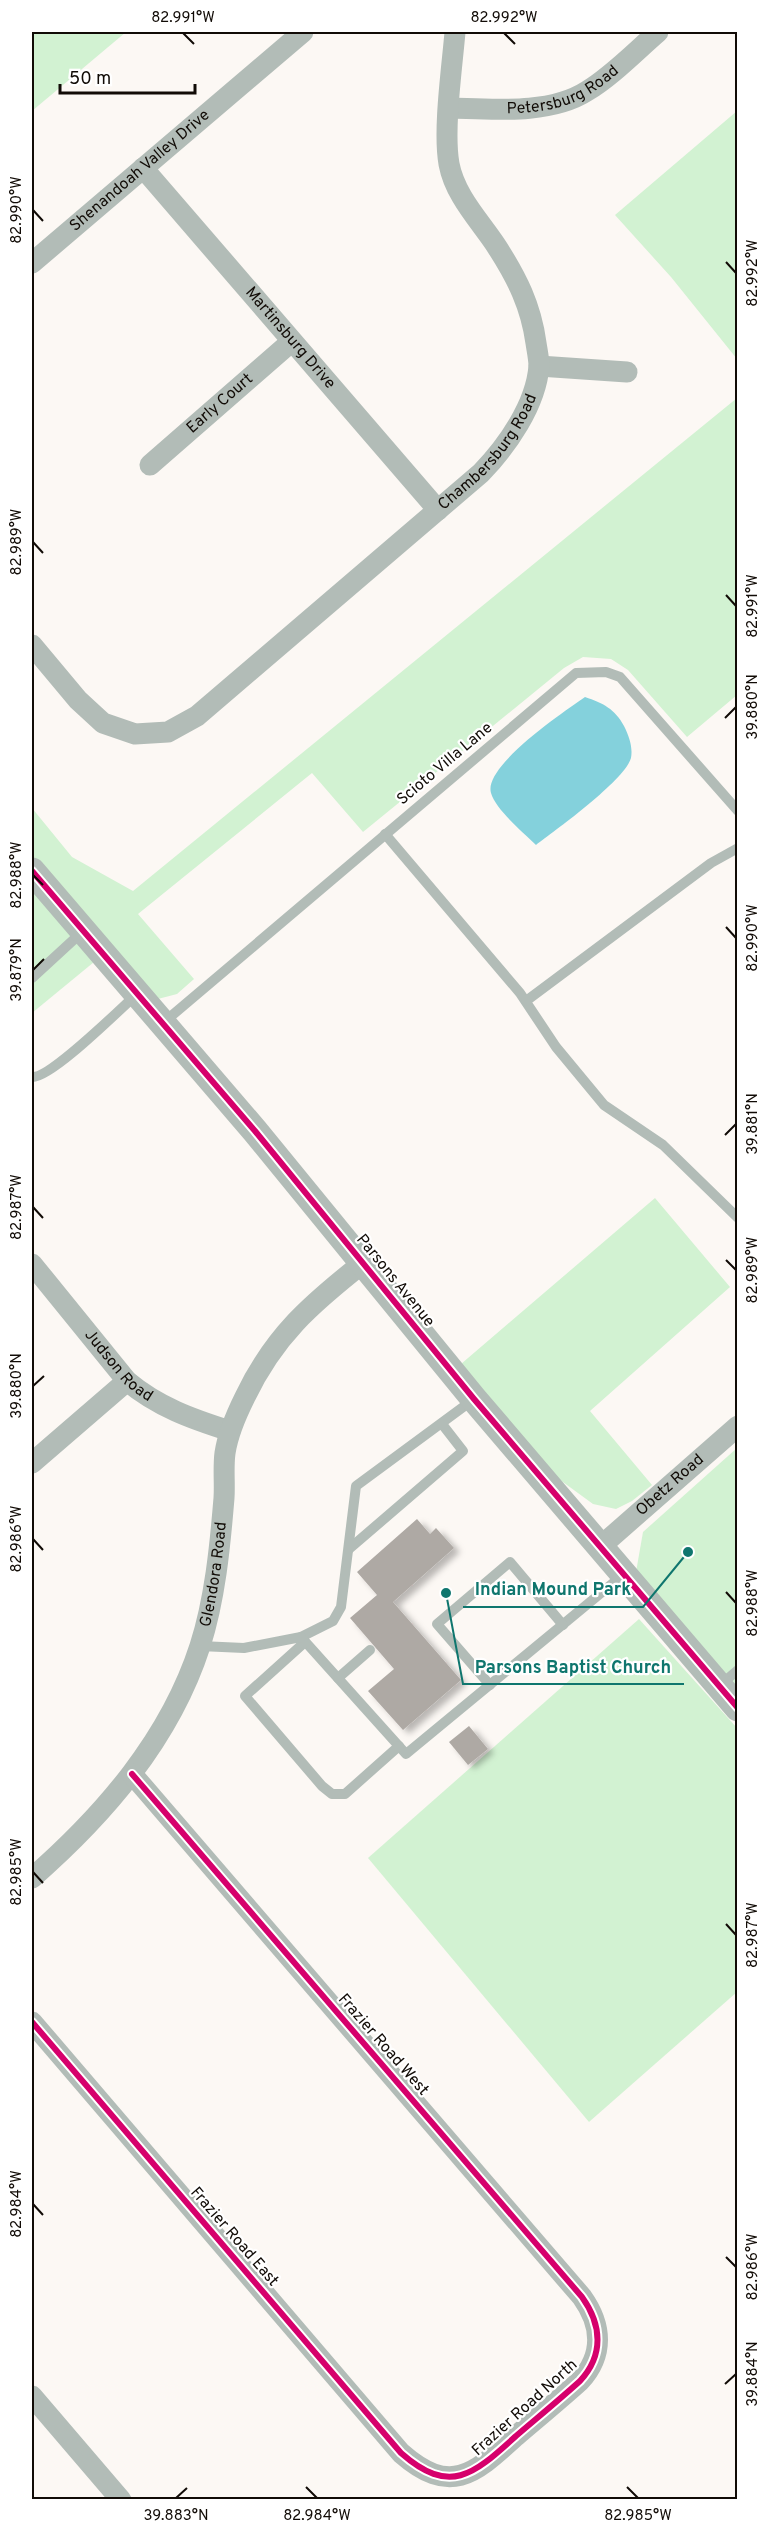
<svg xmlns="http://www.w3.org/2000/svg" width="769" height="2531" font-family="Overpass,sans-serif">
	<defs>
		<filter id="shadow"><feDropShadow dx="6" dy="4" stdDeviation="3" flood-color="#0004"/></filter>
	</defs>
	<rect width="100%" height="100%" fill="#fcf8f4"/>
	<!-- green -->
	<g fill="#d2f2d2">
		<path d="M32,32H126L32,111Z"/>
		<path d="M737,111V359L671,277L615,215Z"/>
		<path d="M737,398V695L687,737L628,670L611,659L583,657L564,668L363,832L312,773L138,914L194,979L177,994L154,1000L32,857V808L72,857L133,891Z"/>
		<path d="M32,887L94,962L32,1013Z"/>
		<path d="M655,1198L730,1287L590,1411L652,1485L632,1501L616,1509L593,1504L556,1477L461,1364Z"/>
		<path d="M737,1448V1689L636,1572L643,1532Z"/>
		<path d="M639,1619L737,1728V1992L589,2122L368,1858Z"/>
	</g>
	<!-- water -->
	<path fill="#84d1dc" d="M585,697C603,703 615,709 624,726C629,736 633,747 631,758C625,780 556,830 536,845C523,832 496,810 491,793C483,766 565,711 585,697Z"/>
	<!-- building -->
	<g fill="#aea9a4" filter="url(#shadow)">
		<path d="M417,1519L430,1534L436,1528L454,1548L393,1602L461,1680L403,1730L368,1691L394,1669L350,1618L377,1595L357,1572Z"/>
		<path d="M469,1726L488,1749L468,1765L449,1742Z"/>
	</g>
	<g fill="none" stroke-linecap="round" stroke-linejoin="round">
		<!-- service -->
		<g stroke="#b2bcb7" stroke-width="10">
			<path d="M385,834L520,993L556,1047L604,1105L663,1145L738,1218"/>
			<path d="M32,978L82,932"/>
			<path d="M526,1001L711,863L738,848"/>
			<path d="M163,1023L576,673L606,672L620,677L738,811"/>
			<path d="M32,1077C50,1079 119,1010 137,994"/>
			<path d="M474,1399L356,1486L341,1607L333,1621L301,1637L406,1754L624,1574"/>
			<path d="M349,1549L463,1451L442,1424"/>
			<path d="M305,1642L245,1696L322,1786L332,1794H345L399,1746"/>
			<path d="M200,1646L244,1648L301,1637"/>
			<path d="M338,1678L370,1650"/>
			<path d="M490,1685L437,1624L510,1562L563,1625"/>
			<path d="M719,1686L738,1670"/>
		</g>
		<!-- minor -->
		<g stroke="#b2bcb7" stroke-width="21">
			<path id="s1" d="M450,108C491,109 550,115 587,91C611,77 637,50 658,32"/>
			<path id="s2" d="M143,168L438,510"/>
			<path id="s3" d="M32,263L303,32"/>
			<path d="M539,366L627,372"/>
			<path id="s4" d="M150,465L291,342"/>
			<path id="s5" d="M32,645L78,700L103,723L135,734L168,732L197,716L481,473C507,446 536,405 539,366C539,359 537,350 536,343C531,306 517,278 497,247C480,221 455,196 449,164C443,130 452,68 455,32"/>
			<path id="s6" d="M32,1264L127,1381C158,1407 192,1419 230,1431"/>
			<path d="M32,1463L127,1381"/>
			<path id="s7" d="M601,1546L738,1426"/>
			<path id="s8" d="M32,1878C104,1815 170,1739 200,1646C215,1599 220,1547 224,1498C225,1483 223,1468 225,1453C228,1433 236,1415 245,1397C274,1336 311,1304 363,1263"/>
			<path d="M32,2022L401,2453C451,2497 475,2473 516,2436C537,2418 559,2400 580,2381C604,2355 602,2325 582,2297L132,1774"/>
			<path d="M32,2396L121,2500"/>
		</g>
		<!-- tertiary -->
		<path stroke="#b2bcb7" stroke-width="27" d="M32,871L255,1131L474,1399L738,1708"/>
		<defs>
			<g id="cycleway">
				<path d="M32,871L255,1131L474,1399L738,1708"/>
				<path d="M32,2022L401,2453C451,2497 475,2473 516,2436C537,2418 559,2400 580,2381C604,2355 602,2325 582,2297L132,1774"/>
			</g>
		</defs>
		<!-- cycleway casing -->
		<use href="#cycleway" stroke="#fff" stroke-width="10"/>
		<!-- cycleway -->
		<use href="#cycleway" stroke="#d6006c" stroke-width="6"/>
	</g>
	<!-- ticks -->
	<path fill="none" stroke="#110b06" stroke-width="2" d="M183,33L194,44M504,33L515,44M33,210L43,221M726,262L736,273M33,542L43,553M726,595L736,606M725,718L736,707M33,875L43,885M726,927L736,938M33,970L44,959M725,1135L736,1124M33,1207L43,1218M726,1260L736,1270M33,1386L44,1376M33,1539L43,1550M726,1592L736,1603M33,1872L43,1883M726,1924L736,1935M33,2204L43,2215M726,2257L736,2267M725,2384L736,2374M306,2487L317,2498M627,2487L638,2498M176,2498L187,2488"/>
	<g text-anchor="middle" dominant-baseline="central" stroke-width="4.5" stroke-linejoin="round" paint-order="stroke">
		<!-- street labels -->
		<g font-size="16" fill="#110b06" stroke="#fff">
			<text stroke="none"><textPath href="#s1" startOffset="117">Petersburg Road</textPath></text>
			<text stroke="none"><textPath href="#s3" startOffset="142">Shenandoah Valley Drive</textPath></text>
			<text stroke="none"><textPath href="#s2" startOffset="225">Martinsburg Drive</textPath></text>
			<text stroke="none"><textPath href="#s4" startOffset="93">Early Court</textPath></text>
			<text stroke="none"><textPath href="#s5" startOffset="600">Chambersburg Road</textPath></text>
			<text transform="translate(445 764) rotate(-40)">Scioto Villa Lane</text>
			<text transform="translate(395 1281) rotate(51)">Parsons Avenue</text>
			<text stroke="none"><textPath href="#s6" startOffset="134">Judson Road</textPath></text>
			<text stroke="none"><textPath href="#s7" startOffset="92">Obetz Road</textPath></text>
			<text stroke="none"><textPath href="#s8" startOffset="363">Glendora Road</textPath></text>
			<text transform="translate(383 2045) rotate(49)">Frazier Road West</text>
			<text transform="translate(234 2237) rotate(49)">Frazier Road East</text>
			<text transform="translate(525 2408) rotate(-42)">Frazier Road North</text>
		</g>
	</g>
	<!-- callouts -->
	<path fill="none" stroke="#0f766e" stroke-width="2" d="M688 1552L643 1607H463M446 1593L463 1684H684"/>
	<g fill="#0f766e" stroke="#fff" stroke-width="2">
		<circle cx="688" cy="1552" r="6"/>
		<circle cx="446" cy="1593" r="6"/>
	</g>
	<g font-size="18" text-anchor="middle" font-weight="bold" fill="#0f766e" stroke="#fff" stroke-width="4.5" stroke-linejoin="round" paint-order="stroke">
		<text x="553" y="1595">Indian Mound Park</text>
		<text x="573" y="1673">Parsons Baptist Church</text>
	</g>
	<!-- border -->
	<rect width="769" height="2531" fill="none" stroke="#ffffff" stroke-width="66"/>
	<!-- scale -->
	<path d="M60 84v9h135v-9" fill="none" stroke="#110b06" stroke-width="3"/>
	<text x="69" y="84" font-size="18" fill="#110b06" stroke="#ffffff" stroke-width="4.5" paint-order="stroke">50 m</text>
	<rect x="33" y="33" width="703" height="2465" fill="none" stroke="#110b06" stroke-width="2"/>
	<g font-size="15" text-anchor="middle" fill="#110b06">
		<text x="183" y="22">82.991°W</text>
		<text x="504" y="22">82.992°W</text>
		<text transform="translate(16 210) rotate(-90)" y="5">82.990°W</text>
		<text transform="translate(752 273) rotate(-90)" y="5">82.992°W</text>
		<text transform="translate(16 542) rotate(-90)" y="5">82.989°W</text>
		<text transform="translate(752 606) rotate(-90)" y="5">82.991°W</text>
		<text transform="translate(752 707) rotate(-90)" y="5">39.880°N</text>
		<text transform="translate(16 875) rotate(-90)" y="5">82.988°W</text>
		<text transform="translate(752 938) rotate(-90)" y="5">82.990°W</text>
		<text transform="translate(16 970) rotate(-90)" y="5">39.879°N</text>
		<text transform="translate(752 1124) rotate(-90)" y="5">39.881°N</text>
		<text transform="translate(16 1207) rotate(-90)" y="5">82.987°W</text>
		<text transform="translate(752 1270) rotate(-90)" y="5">82.989°W</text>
		<text transform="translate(16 1386) rotate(-90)" y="5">39.880°N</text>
		<text transform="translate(16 1539) rotate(-90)" y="5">82.986°W</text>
		<text transform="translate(752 1603) rotate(-90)" y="5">82.988°W</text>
		<text transform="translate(16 1872) rotate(-90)" y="5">82.985°W</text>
		<text transform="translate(752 1935) rotate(-90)" y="5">82.987°W</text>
		<text transform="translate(16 2204) rotate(-90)" y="5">82.984°W</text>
		<text transform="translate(752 2267) rotate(-90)" y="5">82.986°W</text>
		<text transform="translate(752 2374) rotate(-90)" y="5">39.884°N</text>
		<text x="176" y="2520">39.883°N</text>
		<text x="317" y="2520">82.984°W</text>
		<text x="638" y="2520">82.985°W</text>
	</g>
</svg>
